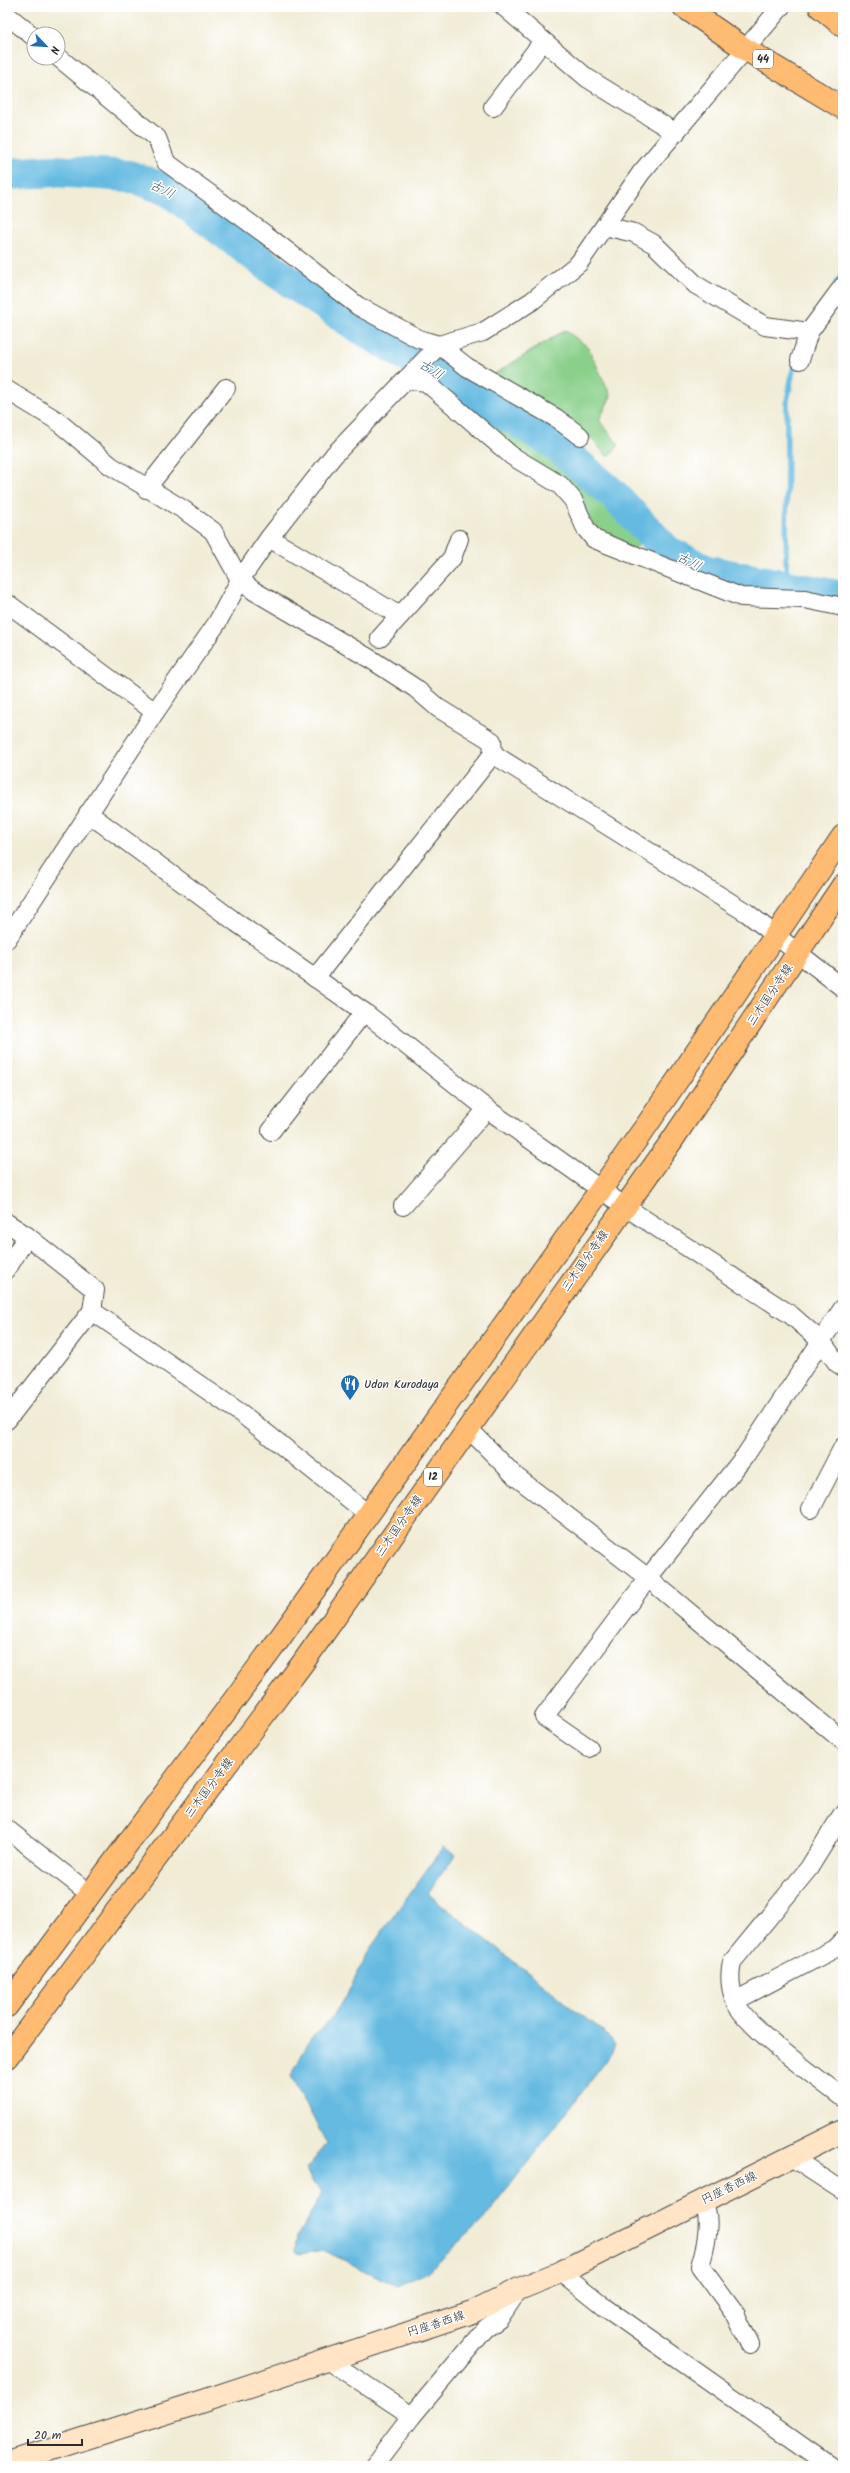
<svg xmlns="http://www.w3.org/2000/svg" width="850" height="2473" font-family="Kalam,'Klee One',sans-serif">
	<rect width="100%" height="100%" fill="#fff"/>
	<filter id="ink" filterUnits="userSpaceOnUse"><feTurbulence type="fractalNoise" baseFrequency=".025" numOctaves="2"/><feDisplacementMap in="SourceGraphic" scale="8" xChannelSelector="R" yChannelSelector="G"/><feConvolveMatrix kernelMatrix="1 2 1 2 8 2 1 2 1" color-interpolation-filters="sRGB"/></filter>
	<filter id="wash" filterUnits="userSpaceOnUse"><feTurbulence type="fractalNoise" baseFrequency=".012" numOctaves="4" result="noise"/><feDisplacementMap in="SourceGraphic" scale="16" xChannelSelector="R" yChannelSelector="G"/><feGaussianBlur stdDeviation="0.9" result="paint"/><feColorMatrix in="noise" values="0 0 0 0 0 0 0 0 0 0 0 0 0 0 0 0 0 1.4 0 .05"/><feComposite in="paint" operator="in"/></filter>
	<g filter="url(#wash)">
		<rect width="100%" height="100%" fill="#f1ecd6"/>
		<!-- green -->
		<g fill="#8ad08b" stroke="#5a7e5b">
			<path d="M565,330L588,347L611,396L599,420L619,445L608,457L587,434L493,375Z"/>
			<path d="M479,414L545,444L563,457L642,542L633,551L599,535L576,496L474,420Z"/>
		</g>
		<!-- water -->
		<path fill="#65bae1" stroke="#487286" d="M443,1847L456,1855L427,1893L612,2039L615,2045L610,2056L483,2220L428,2272L397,2286L323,2250L300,2254L295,2251L297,2236L323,2193L312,2182L306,2169L327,2144L291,2076L310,2039L322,2029L344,2001L369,1950Z"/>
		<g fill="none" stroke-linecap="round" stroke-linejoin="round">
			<!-- stream -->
			<g stroke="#65bae1" stroke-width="5.5">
				<path d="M836,283L843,274"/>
				<path d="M786,588L787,401L795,360"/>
			</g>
			<!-- river -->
			<path stroke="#65bae1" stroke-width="32" d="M7,174L53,171L129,176L168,190L276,272L355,325L553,443L613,494L667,551L707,571L843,597"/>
		</g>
	</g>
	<g filter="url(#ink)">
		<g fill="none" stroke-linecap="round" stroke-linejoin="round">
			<defs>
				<g id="street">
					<path d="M504,7L587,78L676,133"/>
					<path d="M7,15L34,37"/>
					<path d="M58,57L157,138L166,162L265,234L358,306L419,339L439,345L467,367L556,418L580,436"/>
					<path d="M493,107L543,41"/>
					<path d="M605,226L634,233L654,244L696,285L765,326L809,332"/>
					<path d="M800,360L809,332L843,286"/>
					<path d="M406,379L426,382L512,456L560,485L573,500L586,529L594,539L741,597L805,599L843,607"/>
					<path d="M7,390L56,420L111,466L184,510L213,531L240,580L254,591L372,660L415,688L438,708L492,741L493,754"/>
					<path d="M146,489L226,388"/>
					<path d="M269,538L400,616"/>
					<path d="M7,603L155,712"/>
					<path d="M380,638L452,558L459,539"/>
					<path d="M88,813L237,923L364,1012L487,1109L624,1206L791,1315L822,1342L837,1363L843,1367"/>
					<path d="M7,939L155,712L217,623L240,580L269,538L334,455L439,345L483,332L532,301L579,263L641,173L781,7"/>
					<path d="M315,978L493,754L747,913L843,988"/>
					<path d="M271,1131L364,1012"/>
					<path d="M403,1206L487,1109"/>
					<path d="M7,1223L27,1236L95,1290L92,1311L7,1420"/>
					<path d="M7,1269L27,1236"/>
					<path d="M92,1311L242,1414L368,1514"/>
					<path d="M468,1428L515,1476L648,1578L843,1741"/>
					<path d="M811,1509L843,1447"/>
					<path d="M589,1748L544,1717L648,1578L745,1456L843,1308"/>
					<path d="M843,1813L809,1868L732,1962C729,1975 730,1988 735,2001C744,2026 819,2079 843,2098"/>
					<path d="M7,1829L90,1894"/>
					<path d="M735,2001L834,1949L843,1940"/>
					<path d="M791,2157L843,2191"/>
					<path d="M703,2201C712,2219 706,2247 700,2266L736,2315L750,2345"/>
					<path d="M561,2272L606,2308L830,2466"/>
					<path d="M328,2360L412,2416"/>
					<path d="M374,2466L412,2416L485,2329L499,2319L519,2289"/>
				</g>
				<path id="secondary" d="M7,2463L188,2406L472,2312L519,2289L561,2272L843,2131"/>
				<g id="primary">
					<path d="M684,7L745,49L843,108"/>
					<path d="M820,7L843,26"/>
					<path d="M7,2006L277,1642L649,1122L843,836"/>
					<path d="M7,2057L302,1664L673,1139L843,885"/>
				</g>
			</defs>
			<!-- street casing -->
			<use href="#street" stroke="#494845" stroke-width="20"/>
			<!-- secondary casing -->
			<use href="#secondary" stroke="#494845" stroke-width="24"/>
			<!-- primary casing -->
			<use href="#primary" stroke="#494845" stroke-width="24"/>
			<!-- street -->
			<use href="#street" stroke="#fff" stroke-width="18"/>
			<!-- secondary -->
			<use href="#secondary" stroke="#ffe4c6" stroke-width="22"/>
			<!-- primary -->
			<use href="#primary" stroke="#ffbb71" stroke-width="22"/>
		</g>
	</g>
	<!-- icons -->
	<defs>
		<symbol id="restaurant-pin" viewBox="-11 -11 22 30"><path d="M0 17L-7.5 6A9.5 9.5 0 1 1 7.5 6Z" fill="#1f6fb2" stroke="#fff"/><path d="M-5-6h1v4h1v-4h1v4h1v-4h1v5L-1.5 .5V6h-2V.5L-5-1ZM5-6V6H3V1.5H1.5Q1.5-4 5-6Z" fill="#fff"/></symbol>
	</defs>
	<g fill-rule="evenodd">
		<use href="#restaurant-pin" x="339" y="1373" width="22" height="30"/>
	</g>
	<g text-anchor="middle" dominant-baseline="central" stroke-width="3" stroke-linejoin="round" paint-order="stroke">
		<!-- shield labels -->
		<g fill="#fff" stroke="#6b6b6b" stroke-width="1">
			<rect x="753" y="50" width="20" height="18" rx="3"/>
			<rect x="424" y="1468" width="18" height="18" rx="3"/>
		</g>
		<g font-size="11" font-weight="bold" fill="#2b2b2b">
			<text x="763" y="59">44</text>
			<text x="433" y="1477">12</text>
		</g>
		<!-- street labels -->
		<g font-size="12" fill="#2b2b2b" stroke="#fff">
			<text transform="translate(770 995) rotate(-56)">三木国分寺線</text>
			<text transform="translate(585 1261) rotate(-55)">三木国分寺線</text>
			<text transform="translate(399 1526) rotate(-55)">三木国分寺線</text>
			<text transform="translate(209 1788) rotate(-53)">三木国分寺線</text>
			<text transform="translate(729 2188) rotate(-26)">円座香西線</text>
			<text transform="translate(436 2324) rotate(-18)">円座香西線</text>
		</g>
		<!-- poi labels -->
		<g font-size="12" fill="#2b2b2b" stroke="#fff" text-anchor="start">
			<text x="364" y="1384">Udon Kurodaya</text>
		</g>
		<!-- water labels -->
		<g font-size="13" font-style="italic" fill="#3f5d6b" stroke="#fff">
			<text transform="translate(162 190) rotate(27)">古川</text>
			<text transform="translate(431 370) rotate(31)">古川</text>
			<text transform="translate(689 562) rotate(27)">古川</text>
		</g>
	</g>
	<!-- margin -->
	<rect width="850" height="2473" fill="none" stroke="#fff" stroke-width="24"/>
	<!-- north arrow -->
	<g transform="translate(46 46) rotate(115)"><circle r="19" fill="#ffffff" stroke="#aaaaaa"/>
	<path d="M0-3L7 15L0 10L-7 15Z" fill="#1f6fb2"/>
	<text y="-6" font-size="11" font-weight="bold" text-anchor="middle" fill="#2b2b2b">N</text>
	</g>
	<!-- scale -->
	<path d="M28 2439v6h54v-6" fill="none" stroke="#2b2b2b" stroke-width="2"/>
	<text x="34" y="2439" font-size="12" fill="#2b2b2b" stroke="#ffffff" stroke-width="3" paint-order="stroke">20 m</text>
</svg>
